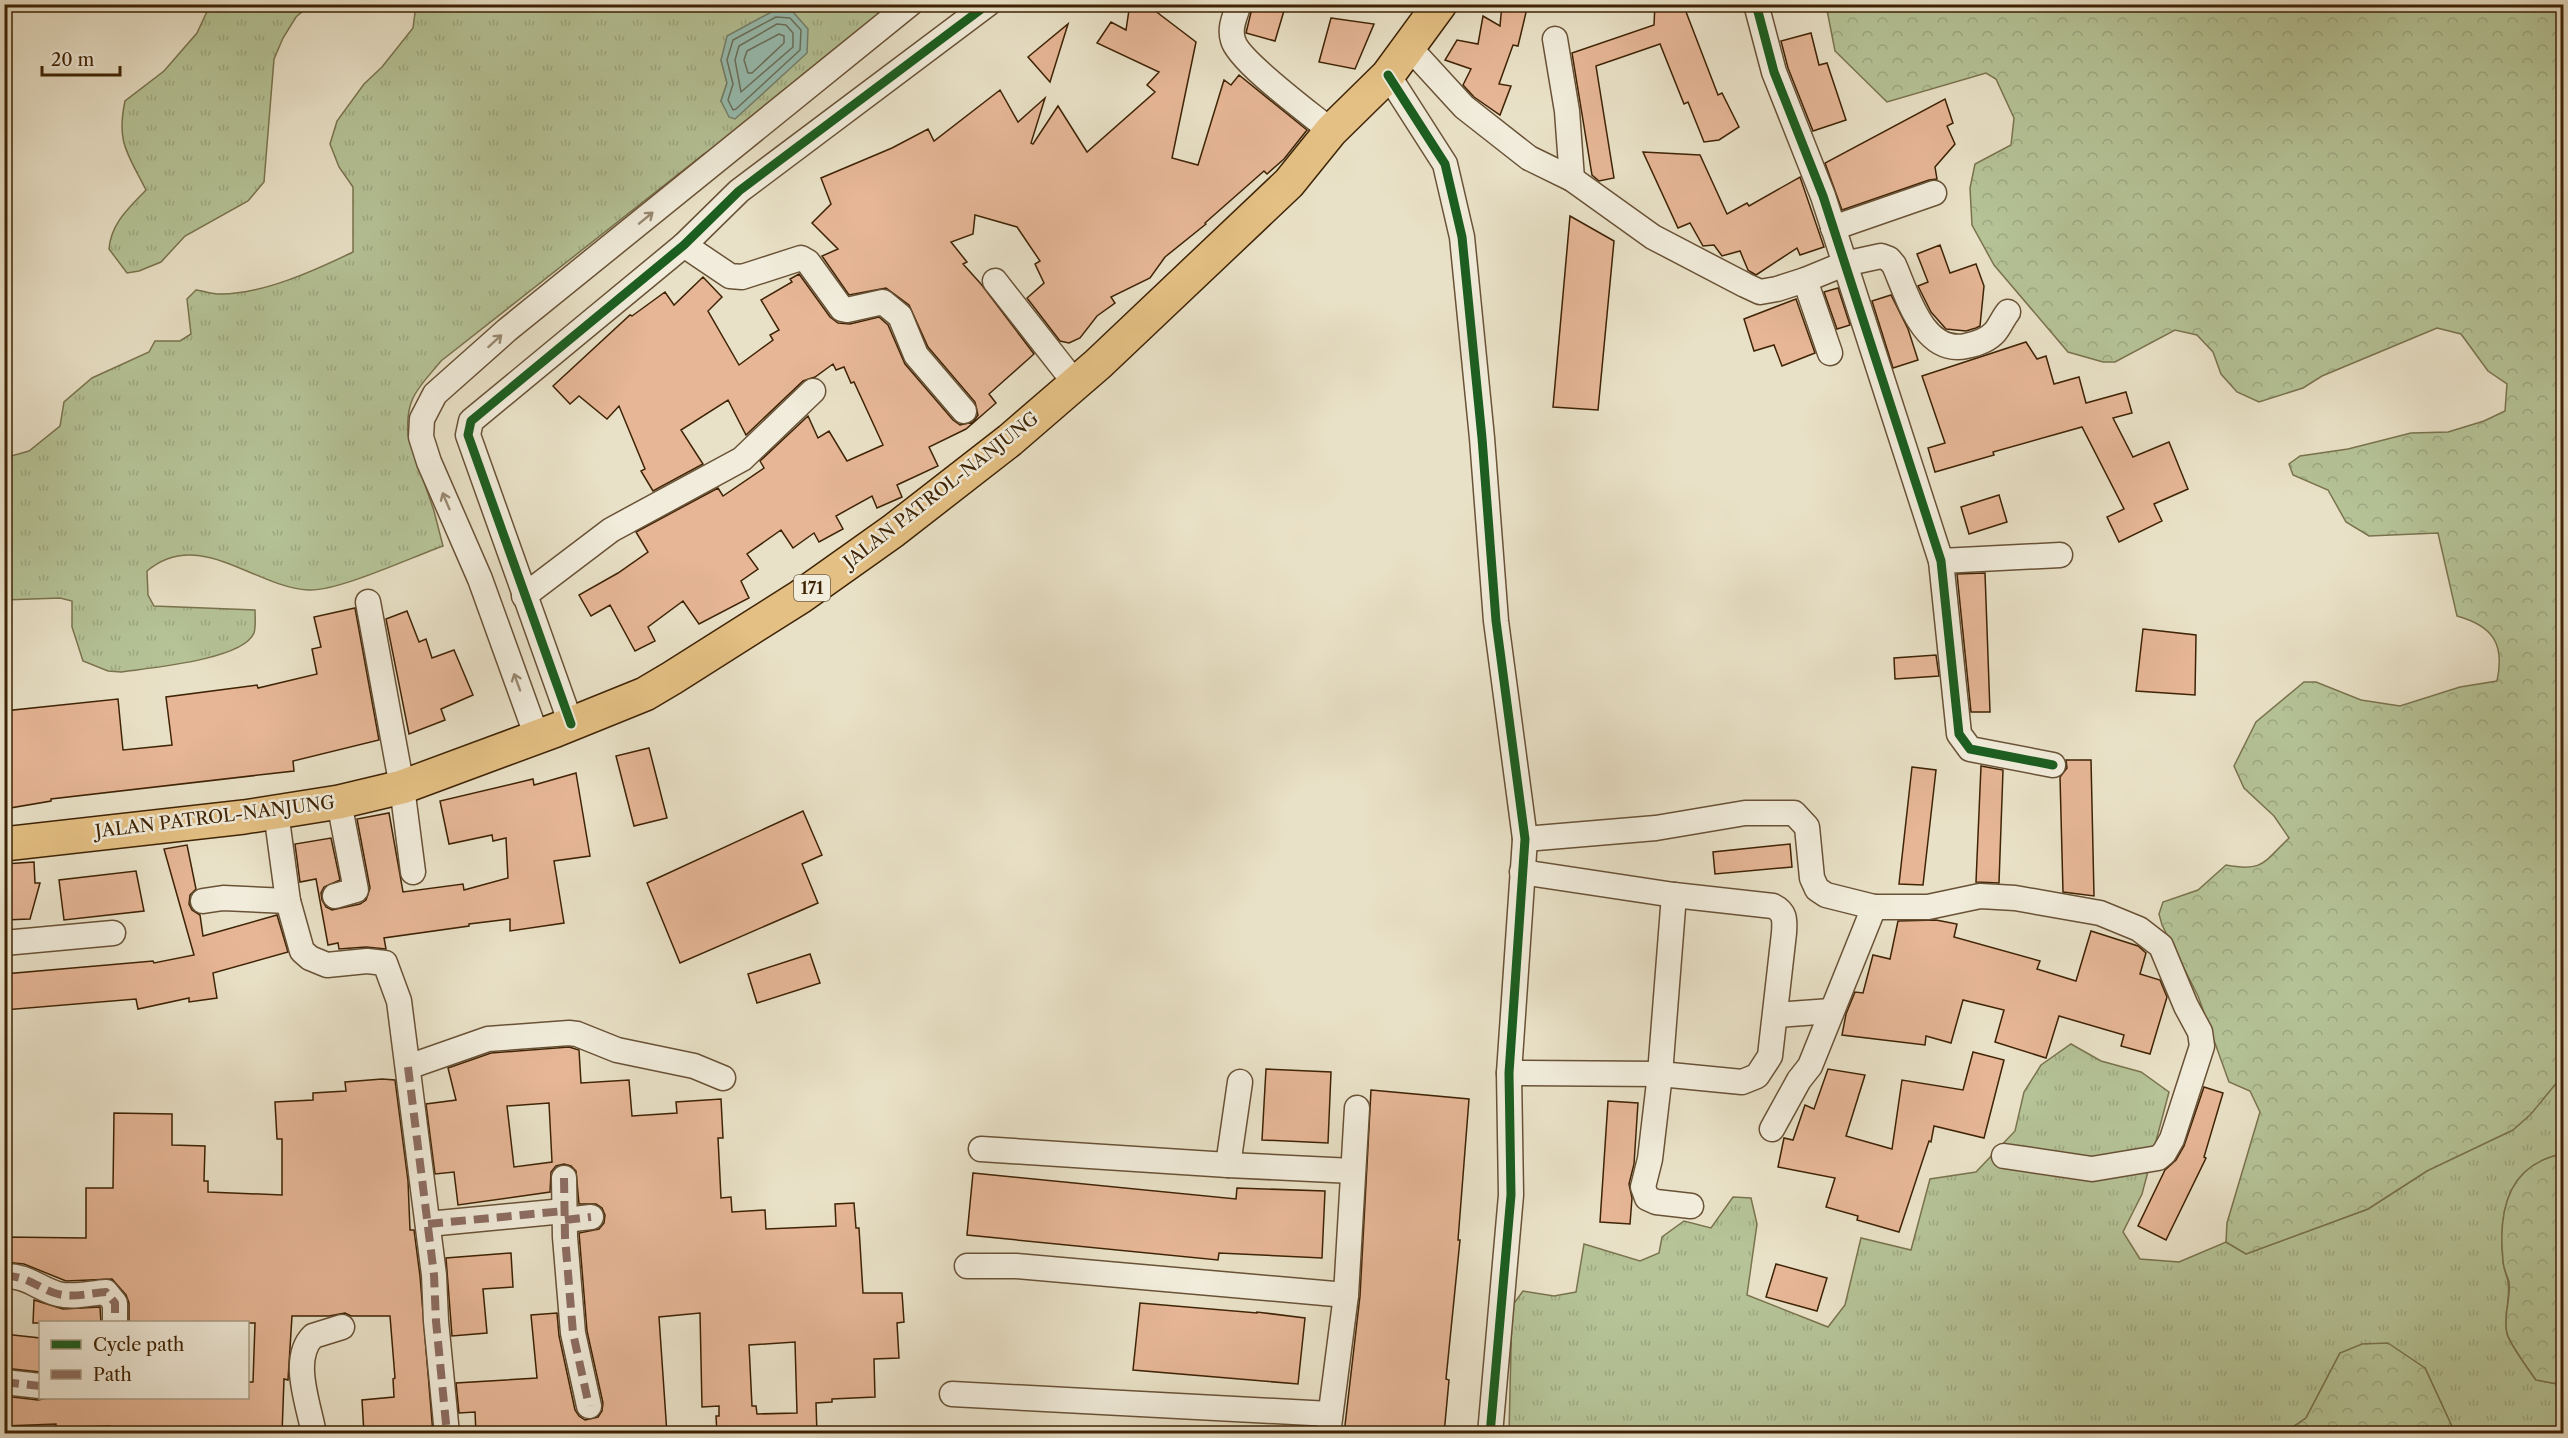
<svg xmlns="http://www.w3.org/2000/svg" width="2568" height="1438" font-family="'Libre Caslon Text',serif">
	<defs>
		<pattern id="grass-tufts" width="24" height="20" patternUnits="userSpaceOnUse" patternTransform="scale(1.5)"><rect width="24" height="20" fill="#b5c397"/><path d="M3 7l-1-3M5 7V3M7 7l1-3M15 17l-1-3M17 17v-4M19 17l1-3" fill="none" stroke="#9da781"/></pattern>
		<pattern id="forest-crowns" width="20" height="18" patternUnits="userSpaceOnUse" patternTransform="scale(1.5)"><rect width="20" height="18" fill="#b5c397"/><path d="M2 6a3 3 0 1 1 6 0M12 15a3 3 0 1 1 6 0" fill="none" stroke="#9da781"/></pattern>
	</defs>
	<rect width="100%" height="100%" fill="#e9e1c7"/>
	<filter id="stains"><feTurbulence type="fractalNoise" baseFrequency=".00333" numOctaves="4"/><feColorMatrix values="0 0 0 0 .2 0 0 0 0 .09 0 0 0 0 .02 0 0 0 .5 -.17"/></filter>
	<radialGradient id="worn" r=".72"><stop offset=".6" stop-color="#630" stop-opacity="0"/><stop offset="1" stop-color="#630" stop-opacity=".3"/></radialGradient>
	<!-- grass -->
	<g fill="url(#grass-tufts)" stroke="#7a734e" stroke-width="1.5" fill-rule="evenodd">
		<path d="M210,5H310L296,17L283,38L274,59L264,182L248,201L185,236L161,262L139,271L127,273L109,249C111,223 129,208 146,190C128,154 116,143 125,101L164,71L197,33Z"/>
		<path d="M416,5H893L725,143L704,154L441,361C419,388 405,397 408,435L434,511L443,546C412,557 337,592 308,590C254,587 199,527 147,571L148,595L154,606L255,610C255,616 256,627 254,633C243,660 148,668 121,672L108,671L83,661L72,627V601L60,598L5,600L4,458L29,451L60,426L64,402L92,378L149,352L155,341H180L191,334L187,299L196,290C204,291 212,294 219,294C261,295 316,270 353,252V187L339,167L330,144L337,121L364,84L382,67L413,28ZM806,53L721,101L727,83L721,60Z"/>
		<path d="M2071,1044L2101,1061L2141,1072L2169,1092L2142,1194L2123,1232L2140,1259L2179,1262L2226,1242L2246,1254L2368,1209L2427,1171L2563,1075V1154C2508,1164 2498,1211 2503,1260C2503,1268 2507,1275 2508,1282C2511,1298 2503,1317 2507,1333C2509,1343 2529,1370 2536,1380L2563,1385V1433H2455L2425,1368L2340,1353L2306,1418L2284,1433L1509,1434L1512,1306L1523,1291L1554,1296L1576,1292L1584,1244L1640,1261L1659,1253L1662,1237L1684,1221L1711,1228L1733,1197L1751,1198L1757,1224L1747,1295L1828,1327L1845,1305L1861,1238L1911,1250L1930,1179L1976,1172L2015,1131L2024,1092L2041,1065Z"/>
	</g>
	<!-- forest -->
	<g fill="url(#forest-crowns)" stroke="#7a734e" stroke-width="1.5">
		<path d="M1826,5H2563V1075L2531,1114L2513,1130L2427,1171L2368,1209L2246,1254L2226,1242L2227,1223L2260,1112L2250,1091L2229,1082L2198,996L2162,925L2159,914L2163,902L2198,890L2226,865C2263,872 2263,863 2289,838L2274,816L2244,788L2234,766L2256,722L2304,682H2316L2361,700L2400,706L2460,687L2497,681C2505,644 2493,626 2457,616L2438,533L2369,536L2346,522L2328,490L2293,475L2289,464L2300,456L2348,449L2411,433L2448,432L2484,421L2505,411L2507,384L2488,371L2461,334L2437,328L2322,376L2303,388L2259,402L2237,392L2221,374L2213,352L2197,335L2175,330L2115,362H2103L2068,352L1994,265L1972,225L1970,188L1975,164L2011,145L2014,118L1996,79L1986,73L1887,102L1835,51Z"/>
		<path d="M2563,1154H2564L2563,1385L2536,1380C2529,1370 2509,1343 2507,1333C2503,1317 2511,1298 2509,1282C2507,1275 2503,1268 2503,1260C2498,1211 2508,1164 2563,1154Z"/>
		<path d="M2388,1343L2425,1368L2455,1433H2284L2306,1418L2340,1353L2362,1344Z"/>
	</g>
	<!-- water -->
	<path fill="#97beb2" stroke="#73806d" stroke-width="1.5" d="M775,10L793,12L808,29L807,53L735,119L729,117L721,101L727,83L721,60L727,36Z"/>
	<g fill="none" stroke-linecap="round" stroke-linejoin="round">
		<!-- shore -->
		<g stroke="#6a705c" stroke-width="1.5">
			<path d="M776,17L790,18L801,30L800,50L736,109L733,110L728,100L733,84L727,60L733,40Z"/>
			<path d="M777,24L786,25L793,33V47L741,92L735,60L739,46Z"/>
			<path d="M779,34L784,36V43L752,73H748L744,60L747,51Z"/>
		</g>
	</g>
	<!-- building -->
	<g fill="#e6b696" stroke="#3e2305" stroke-width="1.5" fill-rule="evenodd">
		<path d="M1139,4H1146L1196,42L1172,158L1198,165L1224,80L1231,85L1239,75L1307,130L1284,159L1267,174L1264,171L1205,223L1206,224L1165,257L1150,278L1111,297L1115,303L1097,316L1080,338L1069,343L1060,341L1027,298L1044,283L1035,264L1040,261L1017,227L975,215L973,234L951,242L967,262L963,264L981,284L1034,354L989,394L996,403L966,429L929,447L938,466L897,485L902,497L877,508L872,496L836,516L843,529L819,542L814,533L793,548L781,530L747,554L758,569L741,581L749,598L699,624L683,601L648,627L655,641L635,651L610,605L591,616L579,595L618,573L648,552L636,532L718,488L723,496L764,468L760,461L808,416L818,438L829,431L847,461L883,445L854,382L851,383L844,367L836,370L833,364L815,377L803,381L746,435L728,400L681,430L703,464L653,491L641,471L645,469L619,406L607,419L579,396L570,404L553,386L630,315L632,316L665,292L674,305L703,277L722,297L708,311L739,365L773,340L770,335L779,330L761,300L792,282L790,279L799,274L830,317L838,323L850,324L879,317L888,325L905,364L953,420L960,425L973,422L978,415L975,402L928,347L909,305L886,288L849,295L822,256L838,249L812,223L831,204L821,178L892,148L928,129L934,141L1000,90L1018,122L1045,98L1031,143L1033,144L1058,106L1087,152L1155,92L1147,85L1159,72L1097,43L1111,22L1126,30L1129,10L1137,9Z"/>
		<path d="M1253,4H1286L1275,41L1246,33Z"/>
		<path d="M1502,4H1528L1518,46L1513,45L1499,84L1511,86L1500,115L1474,97L1463,85L1471,69L1445,60L1457,40L1478,44L1483,16L1500,26Z"/>
		<path d="M1655,4H1683L1718,95L1722,93L1739,127L1719,140L1704,142L1688,102L1684,104L1660,44L1596,66L1614,178L1599,181L1592,175L1572,53L1654,25Z"/>
		<path d="M1331,18L1374,24L1355,69L1319,62Z"/>
		<path d="M1068,24L1050,82L1028,57Z"/>
		<path d="M1811,33L1819,65L1827,63L1846,120L1813,131L1788,68L1781,41Z"/>
		<path d="M1945,99L1953,123L1947,126L1955,144L1935,167L1937,179L1929,180L1842,210L1825,163Z"/>
		<path d="M1643,152L1700,155L1727,214L1747,203L1749,206L1800,177L1824,247L1800,255L1797,248L1756,275L1751,272L1748,270L1740,251L1722,256L1714,245L1703,246L1690,223L1678,228Z"/>
		<path d="M1570,216L1614,241L1598,410L1553,407Z"/>
		<path d="M1940,245L1950,273L1976,264L1984,286L1980,326L1976,328L1966,331L1946,329L1931,312L1918,286L1928,282L1917,254Z"/>
		<path d="M1838,288L1850,325L1837,329L1824,292Z"/>
		<path d="M1891,295L1908,329L1918,360L1893,368L1872,301Z"/>
		<path d="M1796,299L1815,353L1782,366L1774,345L1754,351L1744,319Z"/>
		<path d="M2026,342L2037,359L2046,356L2054,384L2079,377L2086,403L2126,392L2132,413L2113,418L2133,457L2169,442L2188,489L2154,504L2162,521L2119,542L2107,517L2124,509L2082,427L1993,452L1994,455L1935,472L1928,448L1945,443L1922,376Z"/>
		<path d="M1999,495L2007,522L1969,534L1961,507Z"/>
		<path d="M1985,573L1990,712H1971L1957,574Z"/>
		<path d="M355,608L379,740L293,761L294,771L51,799V801L4,809V777H10L4,711L118,699L123,750L172,745L166,697L257,685L258,688L317,674L312,649L321,647L314,617Z"/>
		<path d="M407,611L419,642L426,639L432,658L454,650L473,695L441,709L445,720L409,734L386,619Z"/>
		<path d="M2143,629L2196,635L2195,695L2136,691Z"/>
		<path d="M1936,655L1939,676L1895,679L1894,658Z"/>
		<path d="M649,748L667,818L634,826L616,756Z"/>
		<path d="M2066,760H2091L2094,896L2063,892L2060,777L2067,768Z"/>
		<path d="M1981,766L2003,770L1999,883L1976,882Z"/>
		<path d="M1912,767L1936,770L1923,885L1899,884Z"/>
		<path d="M576,773L590,856L554,861L564,923L510,931V919L469,924V926L384,938L386,949L366,947L339,949L338,943L328,945L316,879L300,882L295,844L331,838L340,880L324,887L321,893L322,900L326,907L332,910L360,904L366,900L370,888L357,819L389,813L403,892L463,884L464,890L508,878L506,838L493,841L492,835L449,844L440,801L533,779L534,785Z"/>
		<path d="M803,811L822,855L802,864L818,903L680,963L647,883Z"/>
		<path d="M1790,844L1792,867L1715,874L1713,852Z"/>
		<path d="M187,845L196,889L190,895L189,904L192,910L200,915L203,936L277,915L288,952L213,973L217,998L189,1002V998L138,1009L136,999L4,1010V974L153,961L154,963L194,955L164,849Z"/>
		<path d="M34,862L35,883H40L30,919L4,920V864Z"/>
		<path d="M136,871L144,911L64,920L59,880Z"/>
		<path d="M1936,920L1957,924L1954,937L2040,961L2037,969L2076,981L2091,931L2138,946L2146,953L2140,974L2160,980L2167,997L2150,1054L2121,1046L2124,1035L2059,1016L2046,1058L1995,1042L2004,1010L1963,1000L1951,1043L1926,1036L1925,1045L1842,1035L1846,1014L1855,992L1863,993L1873,955L1890,959L1898,921Z"/>
		<path d="M810,954L820,983L757,1003L748,974Z"/>
		<path d="M569,1047L579,1050L581,1083L629,1080L632,1116L677,1113L676,1102L721,1099L723,1138H718L721,1198L731,1197L732,1212L765,1210L766,1229L836,1226L835,1204L854,1203L856,1228H859L863,1293H902L904,1322L897,1323L899,1358L874,1359L875,1397L832,1399V1402L816,1403L817,1434H717L716,1416H719V1406L702,1407L700,1313L659,1317L667,1434H476L475,1412L459,1413L456,1383L537,1378L531,1315L557,1313L559,1336L575,1410L579,1416L585,1420L598,1417L602,1411L603,1403L587,1331L579,1233L599,1229L604,1223L605,1215L602,1208L596,1204H579L576,1171L571,1166L564,1164L556,1166L551,1172L550,1192L458,1205L454,1172L435,1174L426,1104L456,1100L448,1068L491,1053ZM549,1103L552,1162L514,1167L507,1106ZM795,1342L797,1413L757,1414L756,1406H752L749,1345Z"/>
		<path d="M1973,1052L2004,1060L1984,1138L1934,1126L1931,1142L1929,1141L1899,1232L1857,1220L1858,1216L1826,1207L1835,1178L1778,1167L1784,1138L1793,1140L1805,1105L1814,1109L1828,1069L1865,1075L1846,1136L1892,1149L1902,1080L1963,1090Z"/>
		<path d="M1266,1069L1331,1072L1328,1143L1262,1140Z"/>
		<path d="M382,1079L395,1080L408,1181L410,1230H414L420,1276L433,1434H364L362,1400L394,1397L393,1379L395,1378L390,1316H351L345,1313L329,1316H292L288,1380L284,1379L282,1434H110V1426L56,1428V1424L4,1426V1396L38,1400L48,1398H248V1382H253L255,1323H129V1303L126,1295L112,1279L66,1281L24,1264L4,1262V1237L86,1238V1188H113L114,1113L172,1114V1145L205,1146L204,1181H208V1192L282,1195V1139H277L275,1102L313,1100V1093L346,1091L345,1082Z"/>
		<path d="M2204,1087L2223,1093L2204,1157L2206,1158L2166,1240L2138,1226L2165,1170L2176,1160L2184,1146Z"/>
		<path d="M1371,1090L1469,1099L1458,1240H1460L1446,1379L1449,1380L1444,1434H1344L1360,1296Z"/>
		<path d="M1608,1101L1638,1103L1634,1164L1629,1184L1632,1198L1630,1224L1600,1222Z"/>
		<path d="M973,1173L1236,1199L1237,1188L1325,1191L1322,1258L1219,1253L1218,1260L967,1235Z"/>
		<path d="M511,1253L513,1287L483,1289L487,1333L452,1336L446,1258Z"/>
		<path d="M1776,1264L1827,1278L1817,1311L1766,1297Z"/>
		<path d="M34,1300L63,1309L100,1307L101,1323H33Z"/>
		<path d="M1140,1303L1257,1313V1312L1305,1318L1298,1384L1133,1370Z"/>
		<path d="M4,1334L40,1338V1372L4,1368Z"/>
	</g>
	<g fill="none" stroke-linecap="round" stroke-linejoin="round">
		<defs>
			<g id="minor">
				<path d="M1239,4C1235,16 1229,28 1233,40C1238,61 1311,114 1331,131"/>
				<path d="M1756,4L1774,72L1823,196L1941,561L1959,734L1970,749L2053,765"/>
				<path d="M1555,39L1567,111L1572,179"/>
				<path d="M1409,47L1464,107L1529,158L1572,179L1653,237L1745,285L1760,292L1777,289L1805,280L1844,264L1881,256L1889,259L1894,265C1907,294 1923,355 1966,346C1976,344 1988,340 1995,332C2000,326 2003,318 2008,312"/>
				<path d="M1388,75L1445,164L1462,237L1482,438L1496,621L1525,839L1509,1073L1511,1195L1490,1434"/>
				<path d="M1833,228L1934,193"/>
				<path d="M684,245L730,276L742,277L801,258L808,262L842,309L847,310L883,302L900,316L916,355L964,411"/>
				<path d="M1805,280L1830,353"/>
				<path d="M995,281L1075,383"/>
				<path d="M1941,561L2060,555"/>
				<path d="M524,596L611,530L742,459L813,391"/>
				<path d="M368,602L402,787L413,872"/>
				<path d="M571,724L468,435L471,421L684,245L739,191L988,4"/>
				<path d="M537,737L480,579L429,462L421,437L422,419L435,394L507,330L910,4"/>
				<path d="M276,812L288,901L302,951L310,958L327,965L367,961L385,963L399,1001L434,1275L436,1321L447,1434"/>
				<path d="M1525,839L1656,828L1745,813H1794L1807,827L1812,878L1817,889L1826,895L1874,907L1810,1066L1799,1080L1772,1129"/>
				<path d="M1674,895L1660,1074L1650,1159L1643,1187L1647,1198L1656,1202L1691,1206"/>
				<path d="M335,896L356,890L339,802"/>
				<path d="M203,901L223,898L288,901"/>
				<path d="M1874,907H1928L1980,896L2015,898L2100,913L2139,929L2161,946L2186,1006L2200,1032L2202,1046L2172,1139L2164,1153L2158,1158L2092,1169L2004,1156"/>
				<path d="M4,943L113,933"/>
				<path d="M1776,1015L1831,1011"/>
				<path d="M408,1067L488,1039L569,1033L577,1034L617,1050L694,1066L723,1078"/>
				<path d="M1509,1073L1660,1074L1742,1082L1757,1076L1770,1056L1784,933C1785,919 1785,912 1773,906L1674,895L1522,872"/>
				<path d="M981,1149L1228,1165L1353,1171"/>
				<path d="M1228,1165L1240,1082"/>
				<path d="M564,1178L565,1237L573,1333L589,1406"/>
				<path d="M565,1220L591,1217"/>
				<path d="M428,1224L564,1211"/>
				<path d="M967,1266H1016L1346,1295"/>
				<path d="M4,1276C27,1275 39,1289 58,1294C74,1298 90,1293 106,1292L115,1303V1322"/>
				<path d="M4,1382L40,1386"/>
				<path d="M952,1394L1330,1414"/>
				<path d="M314,1434C309,1405 290,1359 313,1336L342,1327"/>
				<path d="M1328,1434L1346,1295L1357,1108"/>
			</g>
			<path id="primary" d="M4,844L244,817L339,802L402,787L556,730L645,694L672,678L800,597L893,531L1010,440L1098,364L1289,183L1331,131L1388,75L1440,4"/>
		</defs>
		<!-- minor casing -->
		<use href="#minor" stroke="#695236" stroke-width="27"/>
		<!-- primary casing -->
		<use href="#primary" stroke="#3e2305" stroke-width="36"/>
		<!-- minor -->
		<use href="#minor" stroke="#f1ecdb" stroke-width="24"/>
		<!-- primary -->
		<use href="#primary" stroke="#e4c084" stroke-width="33"/>
		<!-- quiet -->
		<g stroke="#8d6e63" stroke-width="8" stroke-dasharray="15 8" stroke-linecap="butt">
			<path d="M408,1067L434,1275L436,1321L447,1434"/>
			<path d="M564,1178L565,1237L573,1333L589,1406"/>
			<path d="M565,1220L591,1217"/>
			<path d="M428,1224L564,1211"/>
			<path d="M4,1276C27,1275 39,1289 58,1294C74,1298 90,1293 106,1292L115,1303V1322"/>
			<path d="M4,1382L40,1386"/>
		</g>
		<defs>
			<g id="cycleway">
				<path d="M1756,4L1774,72L1823,196L1941,561L1959,734L1970,749L2053,765"/>
				<path d="M1388,75L1445,164L1462,237L1482,438L1496,621L1525,839L1509,1073L1511,1195L1490,1434"/>
				<path d="M571,724L468,435L471,421L684,245L739,191L988,4"/>
			</g>
		</defs>
		<!-- cycleway casing -->
		<use href="#cycleway" stroke="#f1ecdb" stroke-width="13"/>
		<!-- cycleway -->
		<use href="#cycleway" stroke="#1b5e20" stroke-width="9"/>
	</g>
	<!-- one-way arrows -->
	<defs><path id="oneway-shaft" d="M-6 0H5M1.5-3L5.5 0L1.5 3" fill="none" stroke-width="1.6" stroke-linecap="round" stroke-linejoin="round" transform="scale(1.5)"/></defs>
	<g stroke="#988870">
		<use href="#oneway-shaft" transform="translate(646 218) rotate(-39)"/>
		<use href="#oneway-shaft" transform="translate(495 341) rotate(-42)"/>
		<use href="#oneway-shaft" transform="translate(446 501) rotate(-113)"/>
		<use href="#oneway-shaft" transform="translate(517 682) rotate(-110)"/>
	</g>
	<g text-anchor="middle" dominant-baseline="central" stroke-width="5" stroke-linejoin="round" paint-order="stroke">
		<!-- shield labels -->
		<rect fill="#f1ecdb" stroke="#745f45" stroke-width="1.5" x="794" y="575" width="36" height="26" rx="4.5"/>
		<g font-size="16" font-weight="bold" fill="#3e2305">
			<text x="812" y="588">171</text>
		</g>
		<!-- street labels -->
		<g font-size="18" fill="#3e2305" stroke="#f1ecdb">
			<text transform="translate(941 490) rotate(-38)">JALAN PATROL-NANJUNG</text>
			<text transform="translate(215 817) rotate(-7)">JALAN PATROL-NANJUNG</text>
		</g>
	</g>
	<!-- margin -->
	<rect width="2568" height="1438" fill="none" stroke="#e9e1c7" stroke-width="24"/>
	<rect x="6" y="6" width="2556" height="1426" fill="none" stroke="#3e2305" stroke-width="3"/>
	<rect x="12" y="12" width="2544" height="1414" fill="none" stroke="#3e2305" stroke-width="1.5"/>
	<!-- legend -->
	<rect x="39" y="1321" width="210" height="78" fill="#f1ecdb" stroke="#a99c85" stroke-width="1.5"/>
	<rect x="51" y="1340" width="30" height="9" fill="#1b5e20" stroke="#a99c85" stroke-width="1.5"/>
	<text x="93" y="1351" font-size="18" fill="#3e2305">Cycle path</text>
	<rect x="51" y="1370" width="30" height="9" fill="#8d6e63" stroke="#a99c85" stroke-width="1.5"/>
	<text x="93" y="1381" font-size="18" fill="#3e2305">Path</text>
	<!-- scale -->
	<path d="M42 66v9h78v-9" fill="none" stroke="#3e2305" stroke-width="3"/>
	<text x="51" y="66" font-size="18" fill="#3e2305" stroke="#f1ecdb" stroke-width="4.5" paint-order="stroke">20 m</text>
	<rect width="100%" height="100%" filter="url(#stains)"/>
	<rect width="100%" height="100%" fill="url(#worn)"/>
</svg>
